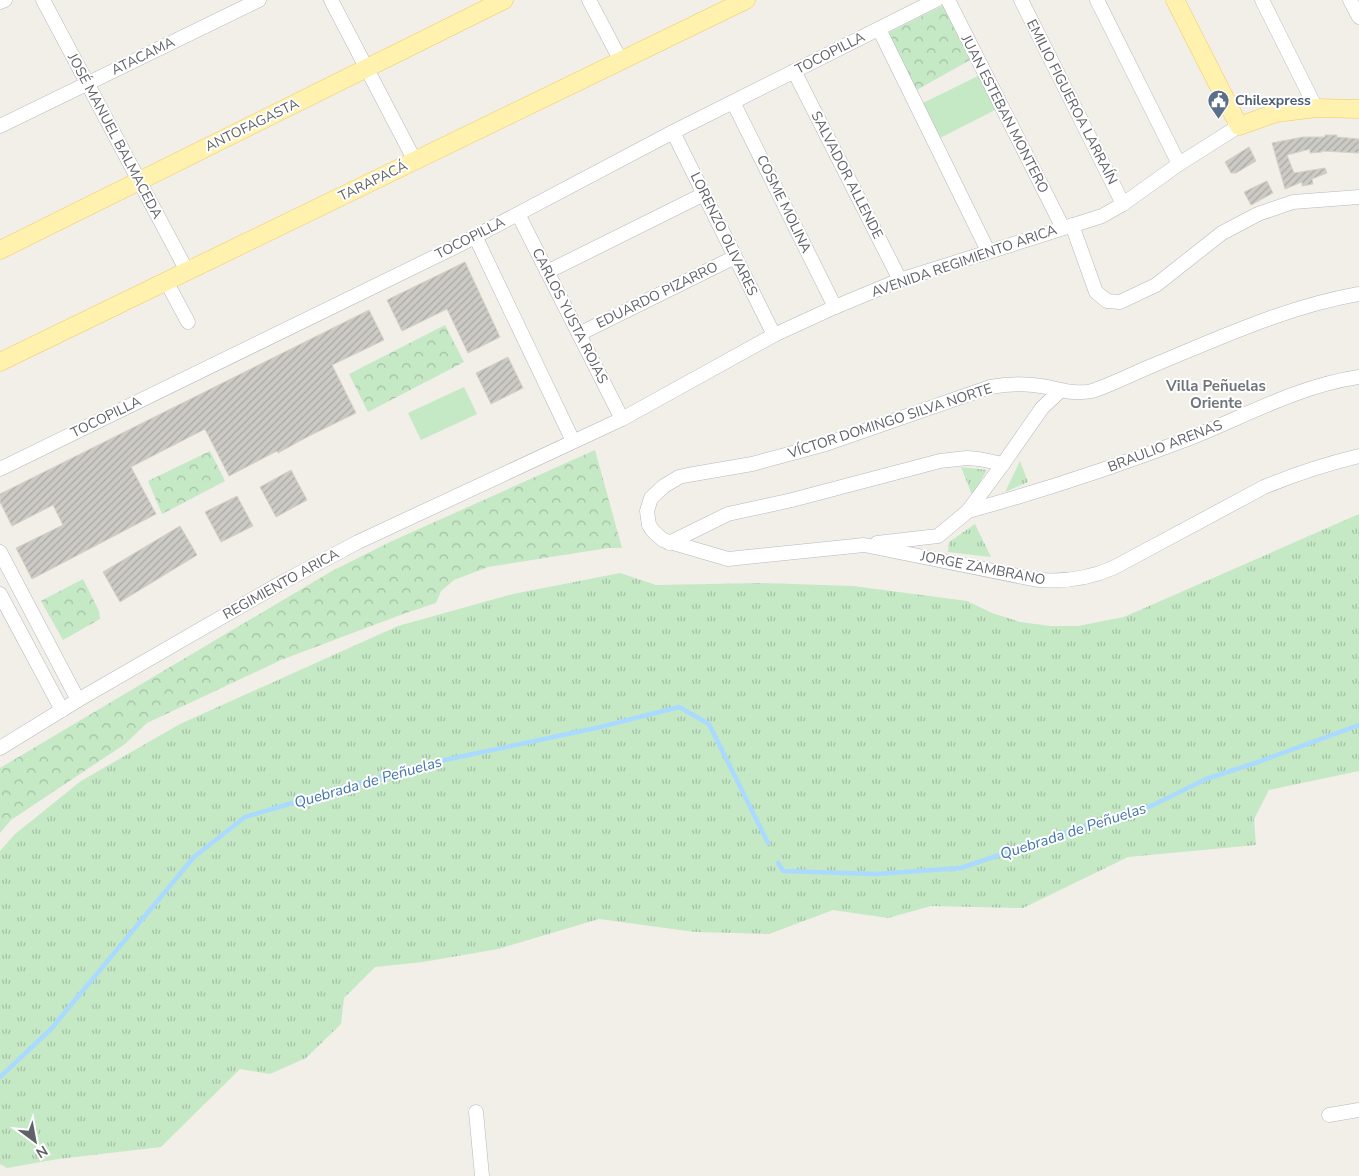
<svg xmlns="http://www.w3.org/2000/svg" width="1359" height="1176" font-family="'Nunito Sans',sans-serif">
	<defs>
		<pattern id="grass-tufts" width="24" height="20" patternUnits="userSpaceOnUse" patternTransform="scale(1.25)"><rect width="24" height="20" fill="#c5e8c5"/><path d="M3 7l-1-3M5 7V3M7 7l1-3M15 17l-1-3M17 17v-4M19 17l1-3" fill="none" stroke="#a3c0a4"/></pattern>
		<pattern id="forest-crowns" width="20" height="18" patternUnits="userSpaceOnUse" patternTransform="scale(1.25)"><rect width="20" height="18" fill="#c5e8c5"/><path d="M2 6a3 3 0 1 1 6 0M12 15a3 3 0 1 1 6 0" fill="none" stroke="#a3c0a4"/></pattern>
		<pattern id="building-hatch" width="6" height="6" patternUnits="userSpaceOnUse" patternTransform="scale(1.25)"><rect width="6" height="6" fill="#cccac5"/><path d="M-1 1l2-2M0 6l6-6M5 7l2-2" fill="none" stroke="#a9a8a4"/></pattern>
	</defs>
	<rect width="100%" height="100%" fill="#f1efe8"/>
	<!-- grass -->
	<g fill="url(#grass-tufts)">
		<path d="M1020,461L1028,482L1005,492Z"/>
		<path d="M961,467L987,470L972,495Z"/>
		<path d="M1359,514V771L1269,790L1254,819L1256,845L1128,857L1023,908L931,906L888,918L833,910L769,934L695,932L599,919L498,949L423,962L375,967L344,998L341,1024L306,1058L270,1074L240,1069L161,1147L58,1159L7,1168L0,1164V851L14,835L81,781L180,724L398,626L513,594L620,573L656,585L762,583L853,586L967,601L992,613L1020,622L1050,626H1078L1124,617Z"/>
		<path d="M975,524L991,557L948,552L949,542Z"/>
	</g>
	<!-- forest -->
	<g fill="url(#forest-crowns)">
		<path d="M944,5L970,60L915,91L886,34Z"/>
		<path d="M445,325L464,362L368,412L349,374Z"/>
		<path d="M595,450L622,548H608L488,567L454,580L441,591L436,603L403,614L281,660L147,723L125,744L11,820L0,833V768L332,571L390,542Z"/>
		<path d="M210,451L225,481L162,514L148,481Z"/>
		<path d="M83,579L99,611L100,619L63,640L41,601Z"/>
	</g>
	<!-- pitch -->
	<g fill="#c5e8c5">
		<path d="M980,75L997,109L940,138L923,103Z"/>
		<path d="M464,387L477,414L421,440L408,413Z"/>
	</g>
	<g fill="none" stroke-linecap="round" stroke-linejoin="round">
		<!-- stream -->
		<g stroke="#aadaff" stroke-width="4.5">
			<path d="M778,863L783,871L876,874L961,868L1082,827L1151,806L1206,779L1261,761L1359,725"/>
			<path d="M0,1077L51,1029L194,857L245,817L421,765L596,728L679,707L709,724L768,843"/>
		</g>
	</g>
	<!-- building -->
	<g fill="url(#building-hatch)" stroke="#d6d1c6">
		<path d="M1325,135H1337V137L1359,139V153L1322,151V152L1310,153V149L1287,155L1294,173L1325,168L1327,173L1312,179L1313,184L1302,186V182L1285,189L1272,143L1303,137H1325Z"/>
		<path d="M1249,147L1256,161L1236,173H1231L1225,162Z"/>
		<path d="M1267,181L1273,193L1251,205L1244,192Z"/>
		<path d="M465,262L500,337L468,353L447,309L402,331L387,300Z"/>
		<path d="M369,310L384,340L332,365L356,413L309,436L278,453L277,451L229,476L205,429L131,467L156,514L32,579L16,548L63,525L53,505L12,526L0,502V494Z"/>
		<path d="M508,357L523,388L491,404L476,373Z"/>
		<path d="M291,470L307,500L276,517L260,487Z"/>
		<path d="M237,496L253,526L221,542L205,512Z"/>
		<path d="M180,526L197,555L120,602L103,572Z"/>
	</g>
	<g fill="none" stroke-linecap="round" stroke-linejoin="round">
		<defs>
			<g id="minor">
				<path d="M43,0L187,271"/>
				<path d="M331,0L415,161"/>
				<path d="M589,0L621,61"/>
				<path d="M948,0L1063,228"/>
				<path d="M1021,0L1123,204"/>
				<path d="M1097,0L1179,164"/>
				<path d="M1262,0L1316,108"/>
				<path d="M1350,0L1359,17"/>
				<path d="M0,2L5,0"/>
				<path d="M879,29L988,251"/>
				<path d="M794,71L900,280"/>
				<path d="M733,102L835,307"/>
				<path d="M0,126L259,0"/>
				<path d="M673,132L774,335"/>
				<path d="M518,214L622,419"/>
				<path d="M1072,225L1096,292L1107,301L1120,302L1156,285L1222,233L1258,214L1293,202L1359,197"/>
				<path d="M475,236L573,441"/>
				<path d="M547,272L704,194"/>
				<path d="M166,281L188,322"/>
				<path d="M1359,294C1285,307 1217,339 1149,367C1130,375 1111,385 1092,391C1072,395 1061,389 1041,386C1024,383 1007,384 990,387L826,444L752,464L688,475L679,477L664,486L651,498L647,511L649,525L653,531L663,540L728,559L864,545L1038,580C1065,582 1088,579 1113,568L1264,487C1295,474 1326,464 1359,456"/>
				<path d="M579,334L735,257"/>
				<path d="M0,469L459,245L673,132L936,0"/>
				<path d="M968,511C1042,491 1114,467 1185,440C1242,418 1297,386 1359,377"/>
				<path d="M669,543L728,514L792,500L940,461L967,458L979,459L1003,464"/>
				<path d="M877,543L938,536L968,511L1003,464L1042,408L1060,391"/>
				<path d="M0,552L78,700"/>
				<path d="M0,594L62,710"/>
				<path d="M0,748L78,700L281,583L358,542L622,419L774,335L835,307L900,280L1102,216L1123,204L1179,164L1239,126"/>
				<path d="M476,1112L482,1176"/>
				<path d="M1329,1115L1359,1110"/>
			</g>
			<g id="major">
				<path d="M1175,0L1239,126L1276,113L1316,108L1359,109"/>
				<path d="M0,250L504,0"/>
				<path d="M0,362L746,0"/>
			</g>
		</defs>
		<!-- minor casing -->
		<use href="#minor" stroke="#b5b8bc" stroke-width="15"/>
		<!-- major casing -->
		<use href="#major" stroke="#f2c960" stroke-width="19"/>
		<!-- minor -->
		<use href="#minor" stroke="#fff" stroke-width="14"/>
		<!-- major -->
		<use href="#major" stroke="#fff2af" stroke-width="18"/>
	</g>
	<!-- icons -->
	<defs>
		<symbol id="civic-pin" viewBox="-11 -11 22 30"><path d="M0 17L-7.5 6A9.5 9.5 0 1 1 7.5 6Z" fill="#5c6f8a" stroke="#fff"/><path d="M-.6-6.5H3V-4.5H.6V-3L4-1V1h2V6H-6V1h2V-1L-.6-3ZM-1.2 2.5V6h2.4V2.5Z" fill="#fff"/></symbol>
	</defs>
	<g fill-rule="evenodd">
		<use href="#civic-pin" x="1206" y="88" width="25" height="34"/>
	</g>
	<g text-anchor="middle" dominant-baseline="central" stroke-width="4" stroke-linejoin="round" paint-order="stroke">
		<!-- street labels -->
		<g font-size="14" fill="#5f6368" stroke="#fff">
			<text transform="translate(830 53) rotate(-27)">TOCOPILLA</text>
			<text transform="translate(143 56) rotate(-26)">ATACAMA</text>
			<text transform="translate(1072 102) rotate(63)">EMILIO FIGUEROA LARRAÍN</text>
			<text transform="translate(1005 114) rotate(63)">JUAN ESTEBAN MONTERO</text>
			<text transform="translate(252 125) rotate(-26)">ANTOFAGASTA</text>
			<text transform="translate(115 136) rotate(62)">JOSÉ MANUEL BALMACEDA</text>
			<text transform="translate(847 175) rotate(63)">SALVADOR ALLENDE</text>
			<text transform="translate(373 181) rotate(-26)">TARAPACÁ</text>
			<text transform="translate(784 204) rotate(64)">COSME MOLINA</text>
			<text transform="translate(724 234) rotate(64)">LORENZO OLIVARES</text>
			<text transform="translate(470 238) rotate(-27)">TOCOPILLA</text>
			<text transform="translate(964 261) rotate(-19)">AVENIDA REGIMIENTO ARICA</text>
			<text transform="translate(657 295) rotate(-26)">EDUARDO PIZARRO</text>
			<text transform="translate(570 316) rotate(63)">CARLOS YUSTA ROJAS</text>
			<text transform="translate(106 417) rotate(-26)">TOCOPILLA</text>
			<text transform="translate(890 421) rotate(-18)">VÍCTOR DOMINGO SILVA NORTE</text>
			<text transform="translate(1165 446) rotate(-21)">BRAULIO ARENAS</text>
			<text transform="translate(983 568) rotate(11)">JORGE ZAMBRANO</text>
			<text transform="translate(281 584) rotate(-29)">REGIMIENTO ARICA</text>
		</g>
		<!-- service labels -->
		<g font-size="14" font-weight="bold" fill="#4e5e75" stroke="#fff" text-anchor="start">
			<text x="1235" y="100">Chilexpress</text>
		</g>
		<!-- neighbourhood labels -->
		<g font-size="15" font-weight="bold" fill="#70757a" stroke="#fff">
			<text x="1216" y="386">Villa Peñuelas<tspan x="1216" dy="17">Oriente</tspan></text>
		</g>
		<!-- water labels -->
		<g font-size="15" font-style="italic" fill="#4174aa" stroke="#fff">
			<text transform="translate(368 782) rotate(-16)">Quebrada de Peñuelas</text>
			<text transform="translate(1073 831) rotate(-18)">Quebrada de Peñuelas</text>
		</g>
	</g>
	<!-- north arrow -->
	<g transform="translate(35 1141) rotate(148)" stroke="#ffffff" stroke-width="4" paint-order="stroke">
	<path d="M0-4L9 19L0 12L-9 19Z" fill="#5f6368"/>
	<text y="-8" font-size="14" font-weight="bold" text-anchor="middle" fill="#5f6368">N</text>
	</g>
</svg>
